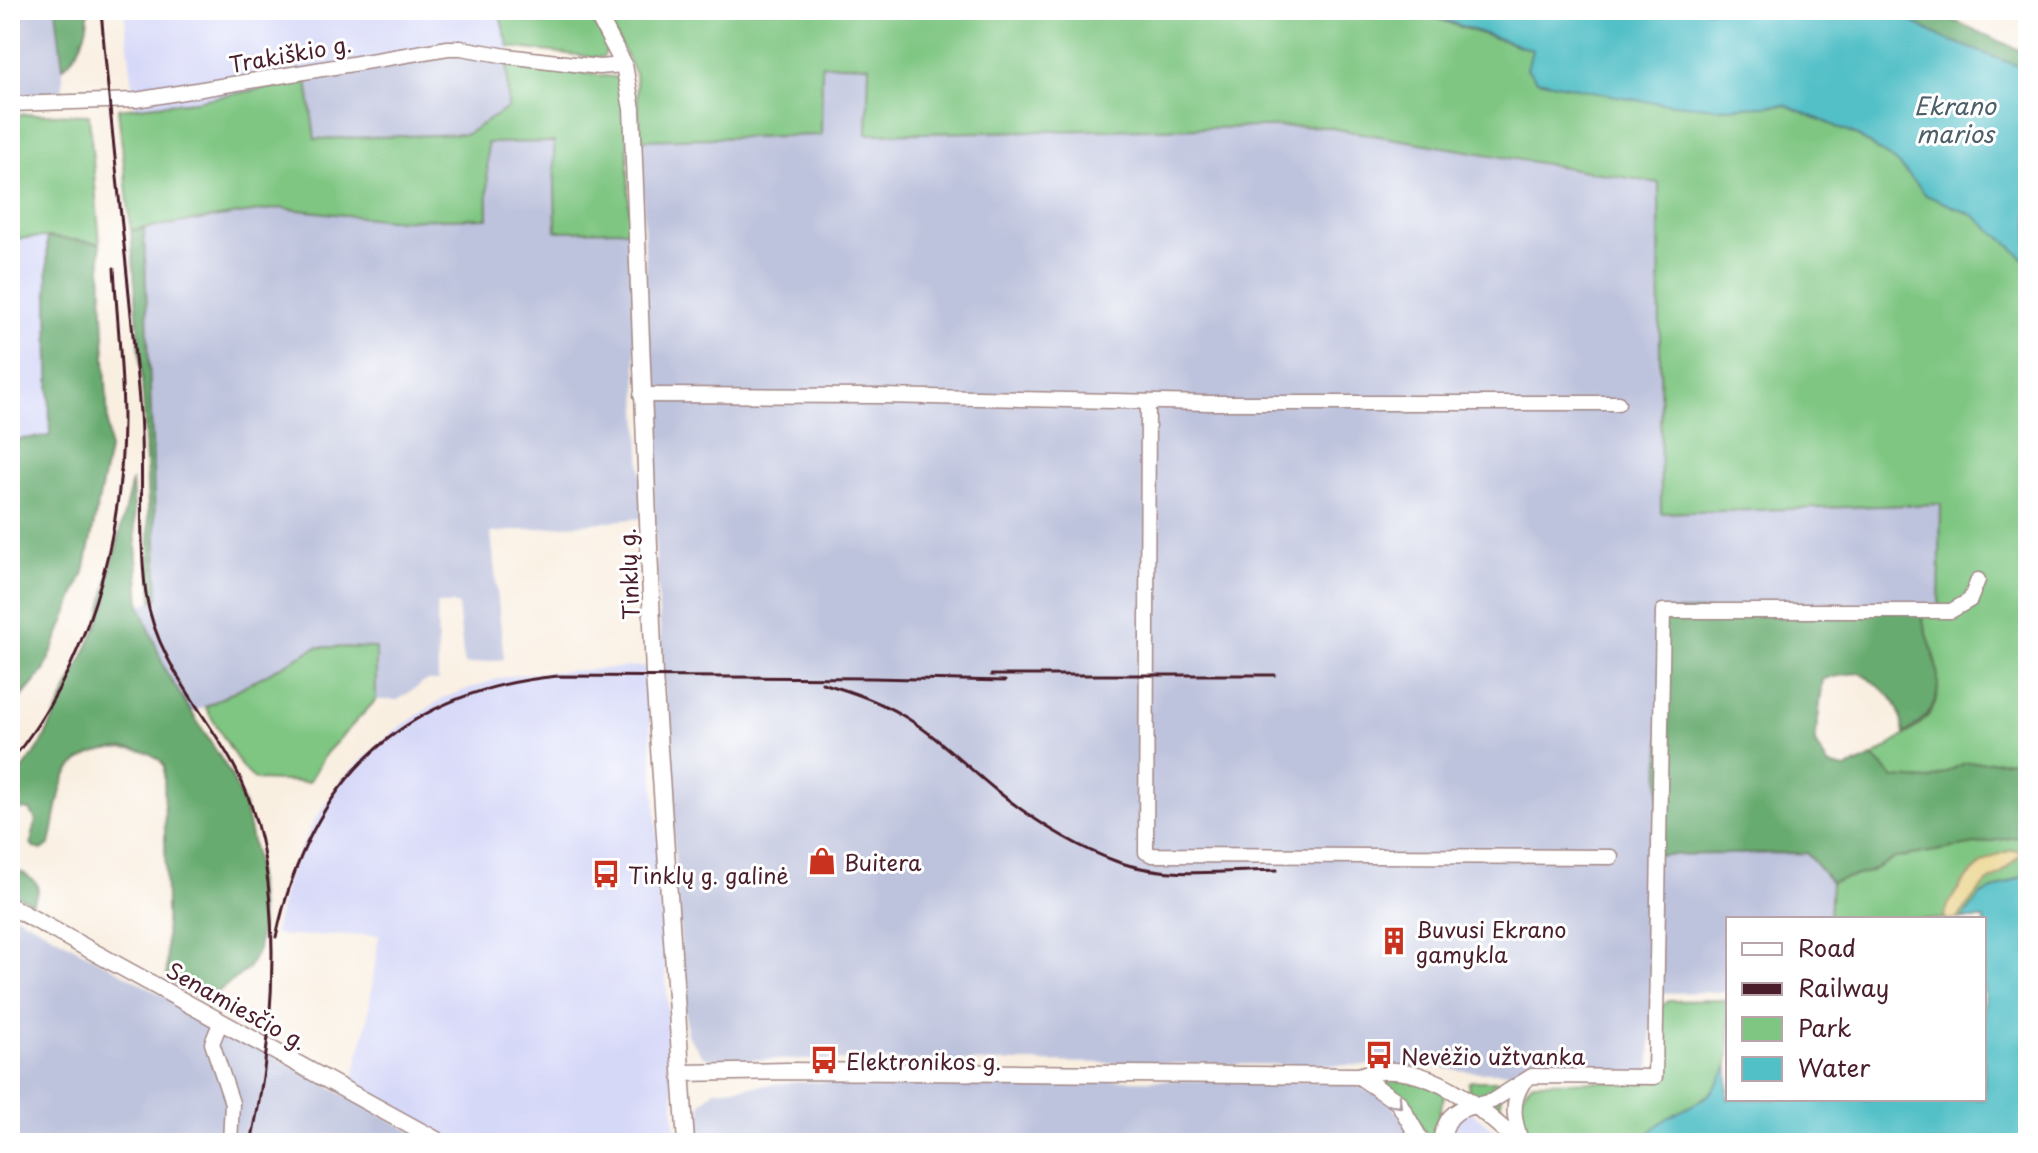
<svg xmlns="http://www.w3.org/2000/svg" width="2038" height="1153" font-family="'Playpen Sans',sans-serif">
	<rect width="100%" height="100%" fill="#fff"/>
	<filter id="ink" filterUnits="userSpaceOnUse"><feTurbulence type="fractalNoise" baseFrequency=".0125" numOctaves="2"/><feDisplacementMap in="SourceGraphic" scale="16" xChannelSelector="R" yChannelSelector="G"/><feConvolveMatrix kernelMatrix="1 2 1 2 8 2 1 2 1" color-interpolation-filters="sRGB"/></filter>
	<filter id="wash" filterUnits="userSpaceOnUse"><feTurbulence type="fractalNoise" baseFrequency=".006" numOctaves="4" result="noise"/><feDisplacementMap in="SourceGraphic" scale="32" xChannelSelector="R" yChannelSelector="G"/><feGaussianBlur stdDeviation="1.8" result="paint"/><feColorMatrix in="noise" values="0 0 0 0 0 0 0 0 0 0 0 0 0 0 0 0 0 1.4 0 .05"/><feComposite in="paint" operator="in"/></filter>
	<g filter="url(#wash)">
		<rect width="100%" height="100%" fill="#f9efe1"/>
		<!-- built -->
		<g fill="#d6d8f8">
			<path d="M124,10H498L509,47L507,63L459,55L445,56L194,101L135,107Z"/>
			<path d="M47,237L50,436L10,440V239Z"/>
			<path d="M647,666L676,1143H460L352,1083L367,1022L379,935L285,936L274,933L287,877L314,821L346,775L394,731L445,697L497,679L521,674Z"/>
			<path d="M1471,1112L1512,1143H1451L1457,1120Z"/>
		</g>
		<!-- industrial -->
		<g fill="#bec3dd">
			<path d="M10,10H56L63,68V102L10,104Z"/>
			<path d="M459,55L507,63L508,108L466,134L314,139L307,81Z"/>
			<path d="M822,65H869L868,134L1319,126L1659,183L1661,512L1941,504L1939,608L1663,611L1658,855L1806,853L1831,882L1829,919H1728V992L1652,993L1650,1072H1477L1420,1066L712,1059L703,1056L687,1035L678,909L656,564L641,140L821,135Z"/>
			<path d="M554,142L630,230L643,518L491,533L504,659L464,665L458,604H437L438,681H426L398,700H376L375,648L244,688L191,713L166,672L140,605L158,598L144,229L280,208L390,220L488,218L487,143Z"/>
			<path d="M10,912L433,1143H10Z"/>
			<path d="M1083,1080L1339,1081L1357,1086L1386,1099L1403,1119L1415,1143H698V1117L702,1102L715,1090L796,1082Z"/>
		</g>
		<!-- green -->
		<g fill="#7fc682" stroke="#647256" stroke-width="2">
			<path d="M498,10H588L608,48L603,57H593L509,47Z"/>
			<path d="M603,10H1414L1463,28L1717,108L1786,105L1857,136L1899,164L1926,195L1973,215L2011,246L2028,263V760L1965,763L1930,780L1894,778L1873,757C1888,746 1906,736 1920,724C1955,695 1930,647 1920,611L1939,607L1941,504L1661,513L1659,183L1319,126L867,134L869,65H822L821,135L641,140L635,74Z"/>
			<path d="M507,63L620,78L626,104L630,230L556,231L554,142L487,143L488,218L390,220L280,208L131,230L118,109L194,101L307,81L315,139L466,134L508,108Z"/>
			<path d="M34,114L89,115L100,243L47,237L10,239V115Z"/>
			<path d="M317,647L376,648V700L326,753L309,782L256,780L243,769L205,707Z"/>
			<path d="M2028,835V874L1981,895L1962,919H1829L1831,882L1869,872L1895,858Z"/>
			<path d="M1728,1000C1728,1021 1731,1044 1728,1064C1722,1105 1661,1110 1642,1143H1533C1514,1127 1514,1097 1533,1082L1660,1081L1661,1006L1669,1001Z"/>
			<path d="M1371,1075L1425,1083L1445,1093L1431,1143L1410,1106L1399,1094Z"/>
			<path d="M1472,1081H1497L1500,1084L1501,1119L1468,1092L1469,1082Z"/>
		</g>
		<!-- forest -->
		<g fill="#67ab70" stroke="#58654e" stroke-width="2">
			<path d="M56,10H88C89,32 79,53 63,68Z"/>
			<path d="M1889,10H1931L2023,52L2028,50V70L1943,38Z"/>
			<path d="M144,229L158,599L152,601L144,411L131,230Z"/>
			<path d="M47,237L100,243L109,450L84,572L44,671L10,711V440L50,436Z"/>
			<path d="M132,480L140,605L166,672L230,773L244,805L255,855L261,924L258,950L248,969L205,1001L167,980L164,765C145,738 80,746 66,776C57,794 55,825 50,844L42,850L34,848L31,843L36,820L30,810L22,809L10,816V788L42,743L98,625Z"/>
			<path d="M1663,611H1920C1934,660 1959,702 1904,734C1899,696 1889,695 1860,672L1823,679L1815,743L1828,765L1846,769L1873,757L1894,778L1930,780L1965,763L2028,760V835L1895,858L1869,872L1831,882L1806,853L1658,855Z"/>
			<path d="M10,870L24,873L37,884L38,892L32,903L10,892Z"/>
		</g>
		<!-- sand -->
		<path fill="#eeda9e" stroke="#9c7c64" stroke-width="2" d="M2016,850L2023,852L2001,874L1984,885L1957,919H1945L1944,915C1955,886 1984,853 2016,850Z"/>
		<!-- water -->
		<g fill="#52c0c7" stroke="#4e7079" stroke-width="2">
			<path d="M1414,10H1889L1943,38L2028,70V263L2011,246L1973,215L1926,195L1899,164L1858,136L1786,105L1717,108L1642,101L1537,80L1527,69L1532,50Z"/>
			<path d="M2028,874V1143H1642C1658,1117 1681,1113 1705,1098C1715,1091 1721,1077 1728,1067V1099H1984V919H1962L1981,895Z"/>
		</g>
	</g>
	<g filter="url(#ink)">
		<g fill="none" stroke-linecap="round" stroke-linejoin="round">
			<defs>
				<g id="minor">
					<path d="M10,104L136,100L448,48H461L507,56L599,67L624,65"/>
					<path d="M641,395L880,396L1210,403H1618"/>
					<path d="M1148,402L1146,852L1152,855L1611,857"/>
					<path d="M221,1021L212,1043L232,1103L230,1143"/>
					<path d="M1475,1105L1492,1101L1532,1076L1655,1077L1663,611H1951L1970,600L1978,580"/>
					<path d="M1522,1143C1514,1121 1510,1103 1523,1083"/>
				</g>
				<g id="major">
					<path d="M595,10L624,65L632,109L654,675L686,1143"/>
					<path d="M10,906L442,1143"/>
					<path d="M683,1073L787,1071L1359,1076C1400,1061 1442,1081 1475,1105"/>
					<path d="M1359,1076L1399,1103L1422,1143"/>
					<path d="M1440,1143C1446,1120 1451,1110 1475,1105L1520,1143"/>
				</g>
			</defs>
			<!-- minor casing -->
			<use href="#minor" stroke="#a28786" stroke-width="17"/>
			<!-- major casing -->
			<use href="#major" stroke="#a28786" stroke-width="19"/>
			<!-- minor -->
			<use href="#minor" stroke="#fff" stroke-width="14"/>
			<!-- major -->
			<use href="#major" stroke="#fff" stroke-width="16"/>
			<!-- rail -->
			<g stroke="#4a1f2b" stroke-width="3">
				<path d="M101,10C112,144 129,278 140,413C144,473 138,534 146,594C156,660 202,708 233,764C289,865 275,1033 251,1143"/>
				<path d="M991,675H1275"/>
				<path d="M822,683C850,691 877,700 902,715C936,735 966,766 997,791C1032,819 1076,847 1118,862C1167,879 1226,871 1277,870"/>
				<path d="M10,762C87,669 123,540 123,420C123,370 117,318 114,268"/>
				<path d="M276,937C309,784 398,691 558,676L872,678L1005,681"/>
			</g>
		</g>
		<!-- one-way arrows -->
		<defs><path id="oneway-chevron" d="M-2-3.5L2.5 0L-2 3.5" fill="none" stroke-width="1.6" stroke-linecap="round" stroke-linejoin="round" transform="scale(2)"/></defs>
		<use stroke="#ae9aa0" href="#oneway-chevron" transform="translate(1397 1103) rotate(46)"/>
	</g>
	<!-- icons -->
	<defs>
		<symbol id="shop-bare" viewBox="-9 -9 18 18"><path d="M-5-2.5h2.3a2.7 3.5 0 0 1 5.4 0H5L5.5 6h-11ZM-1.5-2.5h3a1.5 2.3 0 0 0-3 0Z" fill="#c8321e" stroke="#fff" stroke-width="2.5" paint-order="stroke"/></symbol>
		<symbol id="bus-bare" viewBox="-9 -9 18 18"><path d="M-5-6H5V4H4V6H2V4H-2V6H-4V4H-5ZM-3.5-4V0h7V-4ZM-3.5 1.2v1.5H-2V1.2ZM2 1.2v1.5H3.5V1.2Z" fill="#c8321e" stroke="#fff" stroke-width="2.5" paint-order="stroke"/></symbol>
		<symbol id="building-bare" viewBox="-9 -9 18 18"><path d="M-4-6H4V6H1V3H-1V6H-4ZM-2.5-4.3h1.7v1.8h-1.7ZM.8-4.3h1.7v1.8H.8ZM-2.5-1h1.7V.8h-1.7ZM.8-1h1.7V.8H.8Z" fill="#c8321e" stroke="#fff" stroke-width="2.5" paint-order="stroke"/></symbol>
	</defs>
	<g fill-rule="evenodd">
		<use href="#shop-bare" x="802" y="841" width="40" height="40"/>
		<use href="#bus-bare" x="586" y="854" width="40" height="40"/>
		<use href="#building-bare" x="1374" y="921" width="40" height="40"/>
		<use href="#bus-bare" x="1359" y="1035" width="40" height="40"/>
		<use href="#bus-bare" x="804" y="1040" width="40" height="40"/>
	</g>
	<g text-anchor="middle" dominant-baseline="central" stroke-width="6" stroke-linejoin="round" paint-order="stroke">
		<!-- street labels -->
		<g font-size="22" fill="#4a1f2b" stroke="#fff">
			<text transform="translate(290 53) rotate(-10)">Trakiškio g.</text>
			<text transform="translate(628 574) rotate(-93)">Tinklų g.</text>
			<text transform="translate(237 1005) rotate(29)">Senamiesčio g.</text>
		</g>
		<!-- poi labels -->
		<g font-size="22" fill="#4a1f2b" stroke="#fff" text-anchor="start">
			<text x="844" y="861">Buitera</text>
			<text x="628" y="874">Tinklų g. galinė</text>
			<text x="1416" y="928">Buvusi Ekrano<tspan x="1416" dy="25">gamykla</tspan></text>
			<text x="1401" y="1055">Nevėžio užtvanka</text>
			<text x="846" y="1060">Elektronikos g.</text>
		</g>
		<!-- water labels -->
		<g font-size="24" font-style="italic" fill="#4d5f69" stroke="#fff">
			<text x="1955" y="105">Ekrano<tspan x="1955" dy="28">marios</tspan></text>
		</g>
	</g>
	<!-- margin -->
	<rect width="2038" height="1153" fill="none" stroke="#fff" stroke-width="40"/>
	<!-- legend -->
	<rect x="1726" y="917" width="260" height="184" fill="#ffffff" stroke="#b7a5aa" stroke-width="2"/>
	<rect x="1742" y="943" width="40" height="12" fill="#ffffff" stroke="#b7a5aa" stroke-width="2"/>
	<text x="1798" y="957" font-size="24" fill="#4a1f2b">Road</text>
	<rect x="1742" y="983" width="40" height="12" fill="#4a1f2b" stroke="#b7a5aa" stroke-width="2"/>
	<text x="1798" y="997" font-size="24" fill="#4a1f2b">Railway</text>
	<rect x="1742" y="1017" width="40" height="24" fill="#7fc682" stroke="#b7a5aa" stroke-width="2"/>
	<text x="1798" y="1037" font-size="24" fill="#4a1f2b">Park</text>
	<rect x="1742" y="1057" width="40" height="24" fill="#52c0c7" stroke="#b7a5aa" stroke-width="2"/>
	<text x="1798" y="1077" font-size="24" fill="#4a1f2b">Water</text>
</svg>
